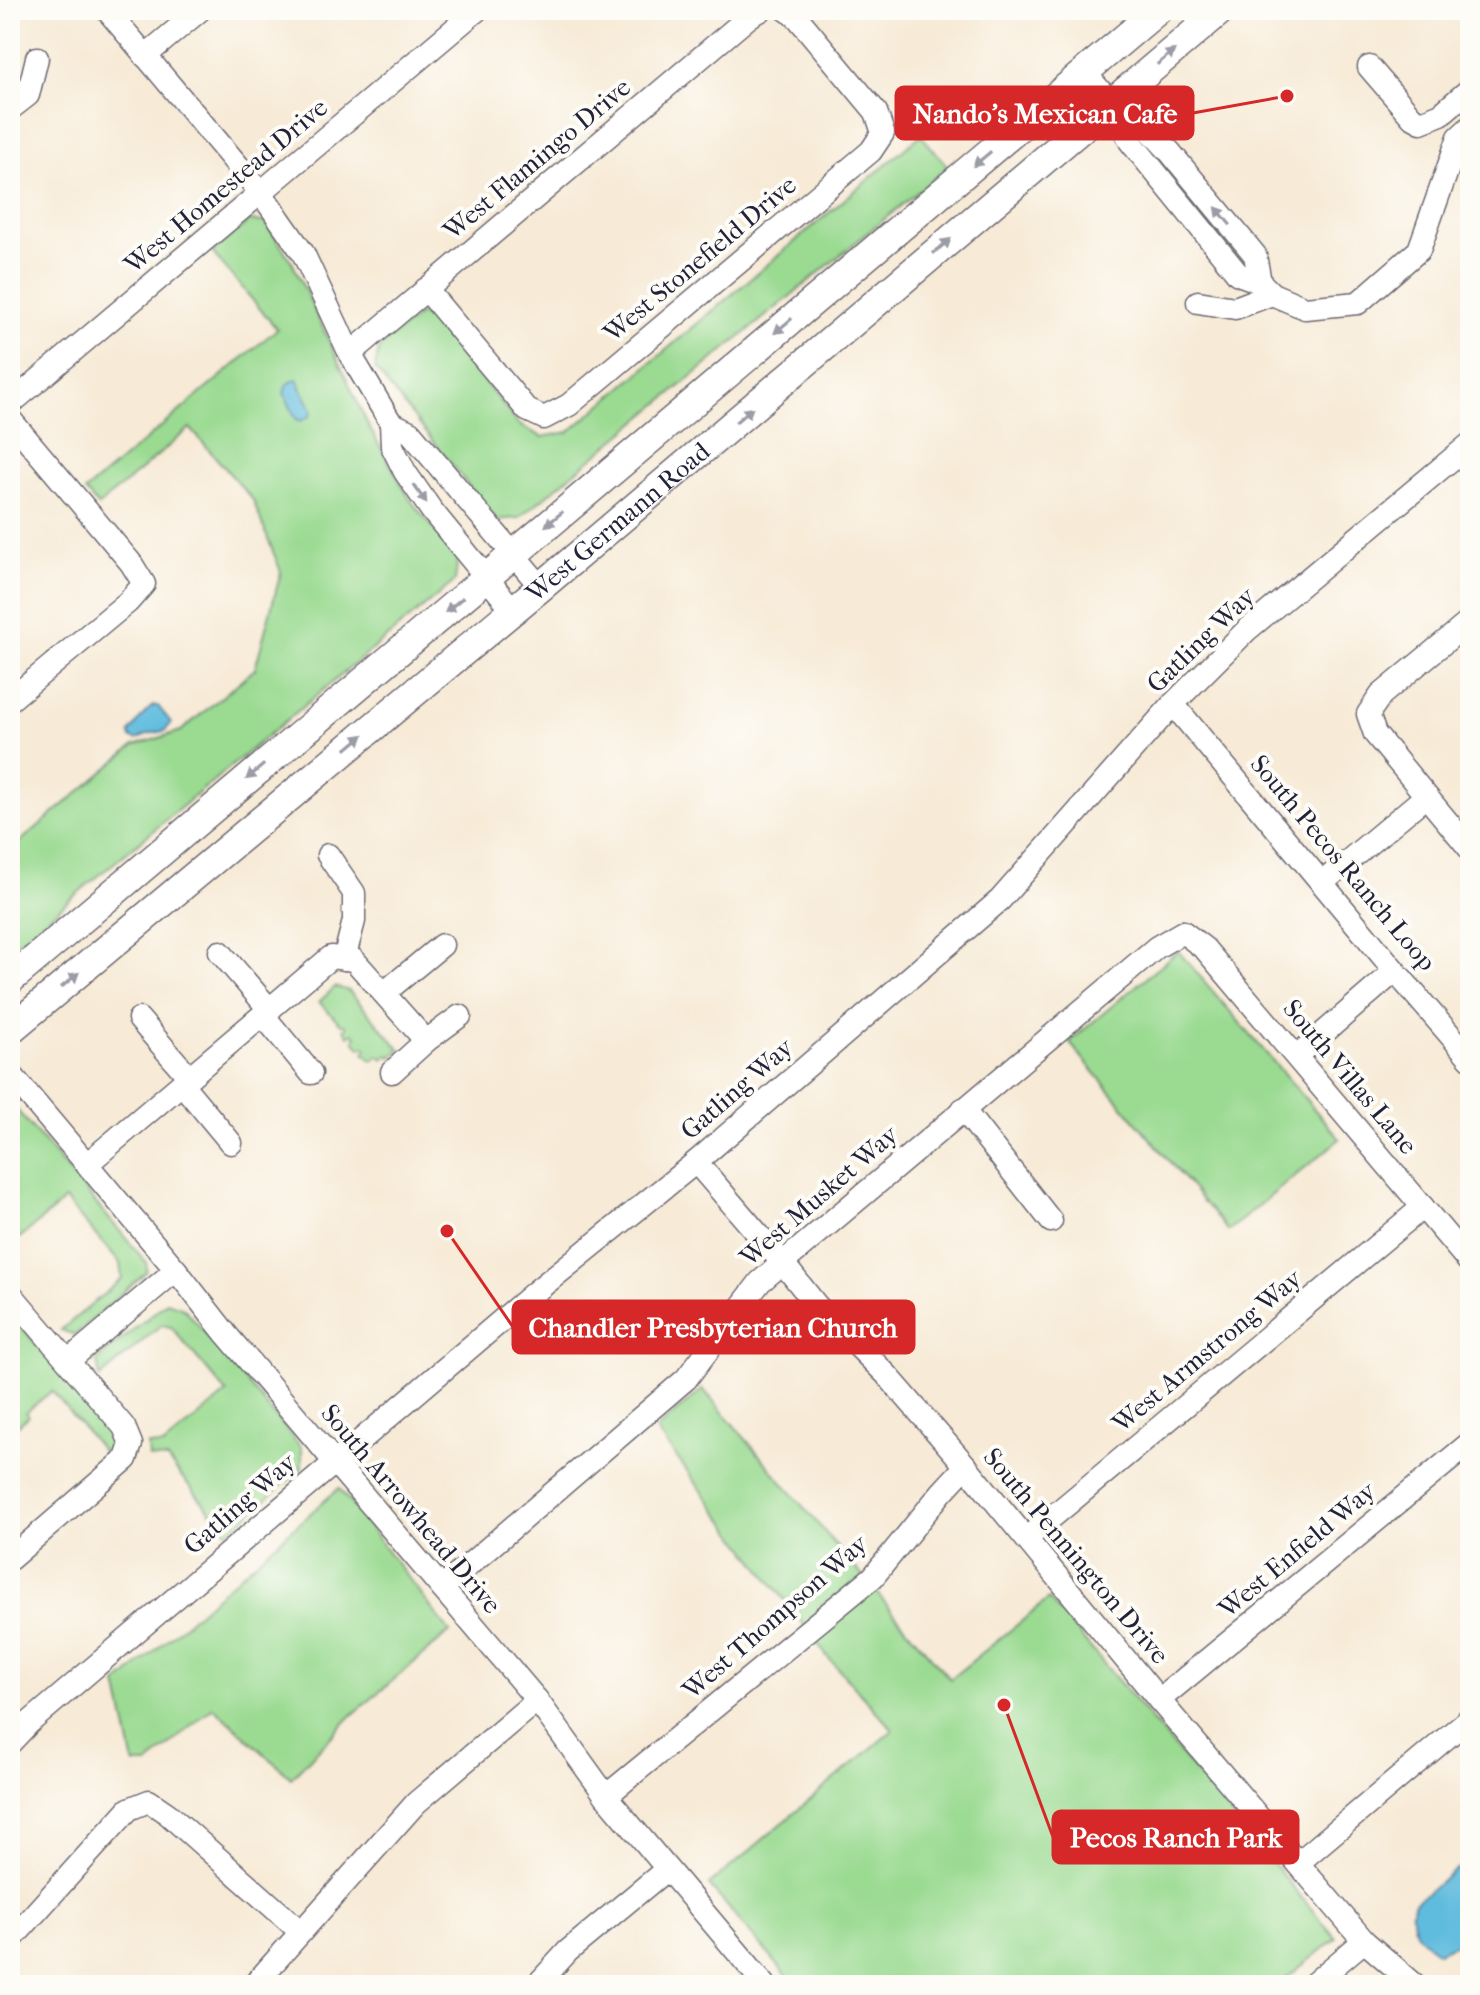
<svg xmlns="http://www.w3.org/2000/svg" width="1480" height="1995" font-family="'IM FELL French Canon',serif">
	<rect width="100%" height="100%" fill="#fdfcf7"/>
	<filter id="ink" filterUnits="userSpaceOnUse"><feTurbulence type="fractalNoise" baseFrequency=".0125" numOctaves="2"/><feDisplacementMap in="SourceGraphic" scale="16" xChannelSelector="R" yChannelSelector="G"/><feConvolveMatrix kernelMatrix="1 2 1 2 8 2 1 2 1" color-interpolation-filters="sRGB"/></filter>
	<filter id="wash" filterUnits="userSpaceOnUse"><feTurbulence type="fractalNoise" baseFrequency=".006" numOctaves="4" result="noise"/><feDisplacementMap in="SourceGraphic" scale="32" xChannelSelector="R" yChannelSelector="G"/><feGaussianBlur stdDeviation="1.8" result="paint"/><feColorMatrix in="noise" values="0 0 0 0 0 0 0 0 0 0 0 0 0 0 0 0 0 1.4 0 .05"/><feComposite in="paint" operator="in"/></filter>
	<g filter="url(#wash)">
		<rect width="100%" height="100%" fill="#f7ead6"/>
		<!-- green -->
		<g fill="#9ada91" stroke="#5e7e66" stroke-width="2">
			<path d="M921,135L948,167L519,518L496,520L375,369L379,348L420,314L434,320L519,425L542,437L569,432Z"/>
			<path d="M249,221L265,222L292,262L369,427L411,501L458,558L455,581L10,949V850L134,746L181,731L255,669L281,572L253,500L190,428L98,506L85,491L277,329L212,252Z"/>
			<path d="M1178,951L1340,1139L1228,1231L1069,1042Z"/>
			<path d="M335,987L349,991L400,1049L391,1057L388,1055L383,1059L379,1055L372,1061L364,1053L367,1049L364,1046L360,1048L354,1040L356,1036L353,1033L349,1036L344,1029L347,1027L345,1024H341L319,1002Z"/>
			<path d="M10,1102L146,1262L147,1271L75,1335L61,1330L122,1279L120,1263L65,1200L16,1241L10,1233Z"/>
			<path d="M167,1302L184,1308L302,1448V1468L228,1532L167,1459L149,1458L148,1445L163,1446L227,1393L171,1327L161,1325L100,1378L97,1360Z"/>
			<path d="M10,1313L115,1439L108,1458L52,1391L26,1412L29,1416L10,1432V1359L16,1354L10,1347Z"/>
			<path d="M703,1389L950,1679L1049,1599L1336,1938L1278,1985H795L709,1885L893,1730L827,1656L656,1430Z"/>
			<path d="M339,1488L450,1632L351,1716L291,1778L213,1707L148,1764H134L117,1684Z"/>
		</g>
		<!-- water -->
		<g fill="#61bcde" stroke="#426f8c" stroke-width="2">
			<path d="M297,379L312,410L310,416L301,421L296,419L284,393L287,384Z"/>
			<path d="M153,706H158C159,708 171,721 171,723L165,731L148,734L137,740L131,738L130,733C138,723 142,713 153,706Z"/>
			<path d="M1470,1859V1932L1464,1940L1438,1952C1418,1938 1408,1929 1413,1903Z"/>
		</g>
	</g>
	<g filter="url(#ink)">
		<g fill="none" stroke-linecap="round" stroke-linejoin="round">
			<defs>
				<g id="minor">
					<path d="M107,10L261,193L303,253L350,354L391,423L392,446L405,472L432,511L513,610"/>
					<path d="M145,56L200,10"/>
					<path d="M1369,67L1412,117L1421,122L1441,114L1470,89"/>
					<path d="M1084,72L1111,103L1130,141L1238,274L1260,282L1272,294L1305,308L1358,303L1419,250L1459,137L1470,127"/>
					<path d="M1112,104L1146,126L1170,152L1255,255L1260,282"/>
					<path d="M10,109L28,95L37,58"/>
					<path d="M426,289L527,410L544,418L569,405L871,151L883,133L876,112L797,17L787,10"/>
					<path d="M1198,302L1235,308L1272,294"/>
					<path d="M350,354L750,16L761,10"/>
					<path d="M10,404L477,10"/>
					<path d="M10,419L131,563L144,584L128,602L10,700"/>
					<path d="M391,423L410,432L541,587"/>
					<path d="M1470,621L1381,695L1368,714L1375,734L1470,849"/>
					<path d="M1173,704L1395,971L1470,1058"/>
					<path d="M328,855L354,893V921L344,959"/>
					<path d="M1323,882L1426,796"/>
					<path d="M220,952L270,1010"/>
					<path d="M384,993L442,945"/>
					<path d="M263,1015L311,1073"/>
					<path d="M139,1019L189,1077"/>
					<path d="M1297,1056L1395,971"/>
					<path d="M392,1072L426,1041"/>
					<path d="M10,1073L176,1270L226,1334L537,1700L606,1796L765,1985"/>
					<path d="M182,1084L231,1143"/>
					<path d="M963,1109L1051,1221"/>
					<path d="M696,1162L782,1262L817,1306L887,1375L966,1466L1159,1700L1364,1941L1415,1985"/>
					<path d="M87,1164L331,957L354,960L426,1041L460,1016"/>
					<path d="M10,1293L124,1427L131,1444L126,1459L10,1559"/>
					<path d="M68,1361L176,1270"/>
					<path d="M1027,1538L1423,1207"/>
					<path d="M442,1588L686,1379L760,1282L1157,947L1183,932L1205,949L1470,1263"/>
					<path d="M1159,1700L1470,1443"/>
					<path d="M10,1743L30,1722L535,1292L696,1162L1000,900L1173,704L1247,630L1470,444"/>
					<path d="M606,1796L873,1577L942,1492L966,1466"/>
					<path d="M1298,1863L1470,1718"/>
					<path d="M10,1941L129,1809L149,1801L168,1814L301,1932"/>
					<path d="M254,1985L416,1803L537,1700"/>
					<path d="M537,1985L568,1951L667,1869"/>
					<path d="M1312,1985L1364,1941"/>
				</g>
				<g id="major">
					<path d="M10,980L1158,10"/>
					<path id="s1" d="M10,1030L541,587L1221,10"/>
				</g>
			</defs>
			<!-- minor casing -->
			<use href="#minor" stroke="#6d6871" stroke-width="25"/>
			<!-- major casing -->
			<use href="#major" stroke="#6d6871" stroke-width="31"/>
			<!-- minor -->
			<use href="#minor" stroke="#fff" stroke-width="22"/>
			<!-- major -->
			<use href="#major" stroke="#fff" stroke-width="28"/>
		</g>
		<!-- one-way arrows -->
		<defs><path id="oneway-solid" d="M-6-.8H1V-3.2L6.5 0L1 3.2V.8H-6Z" transform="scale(2)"/></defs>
		<g fill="#9c9ca7">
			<use href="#oneway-solid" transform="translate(1166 57) rotate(-40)"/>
			<use href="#oneway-solid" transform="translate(982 159) rotate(140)"/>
			<use href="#oneway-solid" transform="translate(1223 216) rotate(-130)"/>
			<use href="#oneway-solid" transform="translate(942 246) rotate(-40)"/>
			<use href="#oneway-solid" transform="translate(783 326) rotate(140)"/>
			<use href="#oneway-solid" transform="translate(744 415) rotate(-40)"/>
			<use href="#oneway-solid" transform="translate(420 494) rotate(55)"/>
			<use href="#oneway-solid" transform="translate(554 519) rotate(140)"/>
			<use href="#oneway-solid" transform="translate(454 605) rotate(140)"/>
			<use href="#oneway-solid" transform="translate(355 742) rotate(-40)"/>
			<use href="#oneway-solid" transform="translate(255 772) rotate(140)"/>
			<use href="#oneway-solid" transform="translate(70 980) rotate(-40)"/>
		</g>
	</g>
	<g text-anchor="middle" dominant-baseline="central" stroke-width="8" stroke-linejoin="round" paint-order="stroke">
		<!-- street labels -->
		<g font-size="26" fill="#22223b" stroke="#fdfcf7">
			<text transform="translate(537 159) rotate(-40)">West Flamingo Drive</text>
			<text transform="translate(226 186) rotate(-40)">West Homestead Drive</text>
			<text transform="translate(700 259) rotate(-40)">West Stonefield Drive</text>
			<text stroke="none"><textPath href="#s1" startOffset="792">West Germann Road</textPath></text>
			<text transform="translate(1201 640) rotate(-44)">Gatling Way</text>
			<text transform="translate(1343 863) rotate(50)">South Pecos Ranch Loop</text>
			<text transform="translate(1350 1077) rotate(50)">South Villas Lane</text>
			<text transform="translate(737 1089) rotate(-41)">Gatling Way</text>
			<text transform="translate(819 1196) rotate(-41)">West Musket Way</text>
			<text transform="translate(1207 1351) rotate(-40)">West Armstrong Way</text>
			<text transform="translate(240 1504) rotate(-41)">Gatling Way</text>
			<text transform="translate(411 1509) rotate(50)">South Arrowhead Drive</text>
			<text transform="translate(1297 1550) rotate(-40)">West Enfield Way</text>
			<text transform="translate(1076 1556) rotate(50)">South Pennington Drive</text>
			<text transform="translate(775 1617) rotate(-41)">West Thompson Way</text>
		</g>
	</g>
	<!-- callouts -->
	<path fill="none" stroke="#d62828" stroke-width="3" d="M1287 96L1193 113M447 1231L513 1327M1004 1705L1053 1837"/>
	<g fill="#d62828" stroke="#fdfcf7" stroke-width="3">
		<circle cx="1287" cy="96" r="8"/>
		<circle cx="447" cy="1231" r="8"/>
		<circle cx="1004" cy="1705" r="8"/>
	</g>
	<g fill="#d62828" stroke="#d62828" stroke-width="3">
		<rect x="896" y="87" width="297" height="52" rx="8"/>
		<rect x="513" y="1301" width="401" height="52" rx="8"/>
		<rect x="1053" y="1811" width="245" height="52" rx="8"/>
	</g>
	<g font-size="28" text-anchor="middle" font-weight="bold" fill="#fff">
		<text x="1045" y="123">Nando's Mexican Cafe</text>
		<text x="713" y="1337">Chandler Presbyterian Church</text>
		<text x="1176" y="1847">Pecos Ranch Park</text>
	</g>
	<!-- margin -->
	<rect width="1480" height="1995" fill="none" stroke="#fdfcf7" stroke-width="40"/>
</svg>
